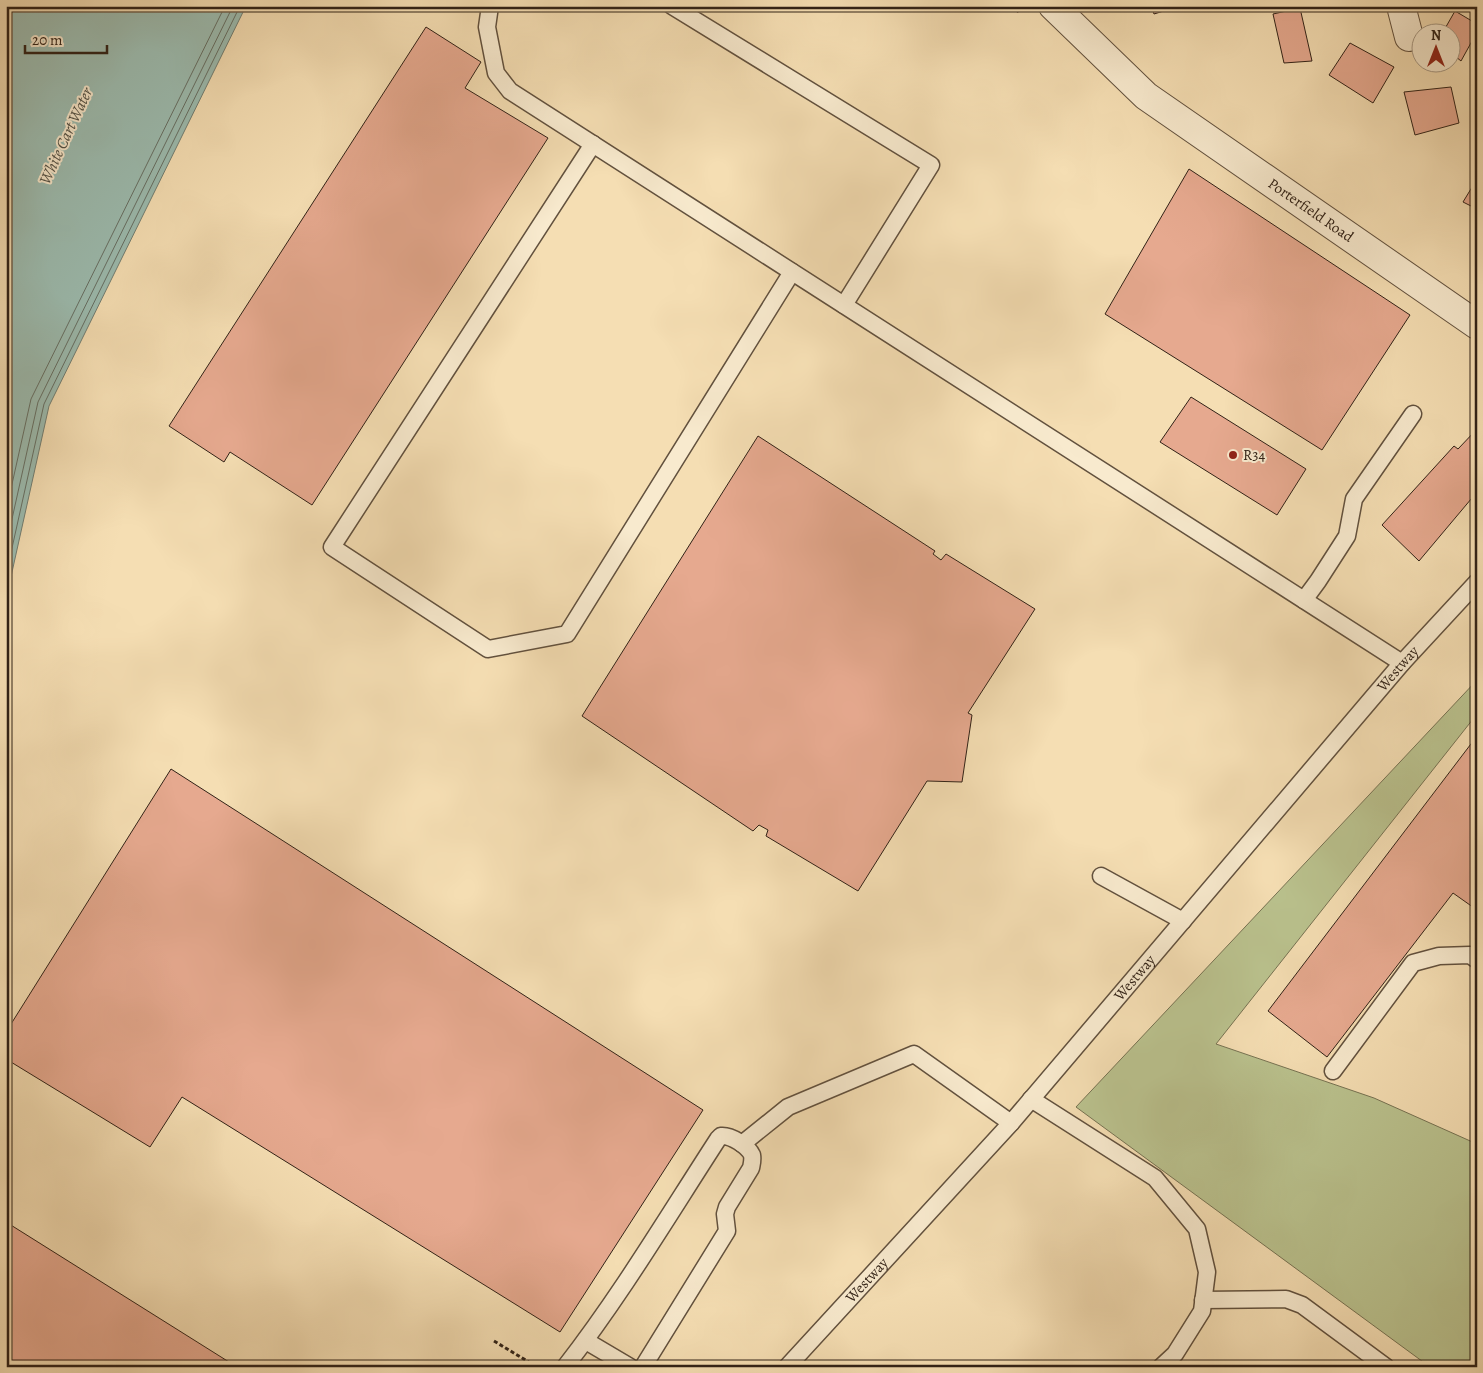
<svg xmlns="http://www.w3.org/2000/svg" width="1483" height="1373" font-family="Alegreya,serif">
	<rect width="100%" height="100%" fill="#f5deb3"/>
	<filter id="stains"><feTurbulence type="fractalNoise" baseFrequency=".004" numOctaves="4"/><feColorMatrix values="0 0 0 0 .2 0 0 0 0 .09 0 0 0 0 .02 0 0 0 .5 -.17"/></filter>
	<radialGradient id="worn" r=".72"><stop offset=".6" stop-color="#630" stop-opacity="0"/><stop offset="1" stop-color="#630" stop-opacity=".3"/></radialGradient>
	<!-- green -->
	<path fill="#bac28e" stroke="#767252" d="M1477,680V714L1216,1044L1374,1098L1477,1144V1367H1430L1076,1107Z"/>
	<!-- water -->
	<path fill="#9cbcb0" stroke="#717e73" d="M6,6H246L49,406L6,599Z"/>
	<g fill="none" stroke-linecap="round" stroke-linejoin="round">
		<!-- shore -->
		<g stroke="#666f64" stroke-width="1">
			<path d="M6,511L31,399L225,6"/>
			<path d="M6,546L38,402L233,6"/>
			<path d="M6,575L44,404L240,6"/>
		</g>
	</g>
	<!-- building -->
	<g fill="#e6a98f" stroke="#312217">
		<path d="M1151,6H1180L1154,14Z"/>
		<path d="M1300,8L1312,61L1284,63L1273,14Z"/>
		<path d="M1455,11L1477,24V32L1461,61L1450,52V32H1443Z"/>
		<path d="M426,27L481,62L465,88L548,138L312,505L230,452L224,462L169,426Z"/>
		<path d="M1350,43L1394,67L1373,103L1329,75Z"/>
		<path d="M1451,87L1459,123L1415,135L1404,92Z"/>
		<path d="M1189,169L1410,315L1322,450L1105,314Z"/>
		<path d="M1477,179V209L1463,202Z"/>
		<path d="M1191,397L1306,469L1277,515L1160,442Z"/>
		<path d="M1477,429V492L1419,561L1382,525L1454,446L1458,449Z"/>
		<path d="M758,436L935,551L933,554L941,560L946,554L1035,609L968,713L972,715L962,782L927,781L858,891L766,836L768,830L759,825L753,831L582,716Z"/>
		<path d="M1477,736V910L1453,893L1327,1057L1268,1011Z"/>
		<path d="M171,769L703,1110L560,1332L182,1097L150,1147L6,1059V1032Z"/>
		<path d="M6,1222L237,1367H6Z"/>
	</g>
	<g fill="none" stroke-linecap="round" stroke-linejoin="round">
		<defs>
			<g id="service">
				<path d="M490,6L487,27L496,73L510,91L1402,663"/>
				<path d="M672,6L931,165L844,305"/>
				<path d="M593,144L332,547L488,649L567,634L792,272"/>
				<path d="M1304,600L1318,581L1347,536L1354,499L1413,414"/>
				<path d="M1101,876L1183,921"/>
				<path d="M1333,1071L1413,963L1439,956L1470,955L1477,960"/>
				<path d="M1031,1099L1155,1178L1197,1229L1207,1272L1202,1311L1175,1354L1161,1367"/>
				<path d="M742,1144L788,1107L914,1054L1011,1123"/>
				<path d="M1203,1300L1286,1299L1302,1305L1386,1367"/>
				<path d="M586,1341L630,1367"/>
				<path d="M565,1367C621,1295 668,1216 718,1139L721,1136C731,1135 748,1146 752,1155C753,1160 752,1163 751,1168L727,1207L725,1214L727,1231L643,1367"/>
				<path id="s1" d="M787,1367L1011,1123L1402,663L1477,582"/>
			</g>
			<path id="minor" d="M1401,6L1409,37"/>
			<g id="tertiary">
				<path id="s2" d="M1053,6L1146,96L1477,325"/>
			</g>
		</defs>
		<!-- service casing -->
		<use href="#service" stroke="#62513e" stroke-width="19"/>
		<!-- minor casing -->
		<use href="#minor" stroke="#62513e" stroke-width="30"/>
		<!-- tertiary casing -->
		<use href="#tertiary" stroke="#62513e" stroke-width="30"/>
		<!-- path -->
		<g stroke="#312217" stroke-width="3" stroke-dasharray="4 2.5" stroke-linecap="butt">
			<path d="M1010,6L1019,12L1021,6"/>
			<path d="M494,1341L537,1367"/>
		</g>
		<!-- service -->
		<use href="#service" stroke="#f8eace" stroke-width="16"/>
		<!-- minor -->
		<use href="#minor" stroke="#f8eace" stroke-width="28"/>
		<!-- tertiary -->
		<use href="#tertiary" stroke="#f8eace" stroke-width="28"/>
	</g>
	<!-- markers -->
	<circle fill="#8f2418" stroke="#f8eace" stroke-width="2" cx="1233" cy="455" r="5"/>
	<g text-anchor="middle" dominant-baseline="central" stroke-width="4" stroke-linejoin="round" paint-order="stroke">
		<!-- street labels -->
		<g font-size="15" fill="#312217" stroke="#f8eace">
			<text stroke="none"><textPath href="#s2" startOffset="330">Porterfield Road</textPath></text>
			<text stroke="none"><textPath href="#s1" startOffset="928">Westway</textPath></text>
			<text stroke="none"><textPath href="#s1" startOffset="522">Westway</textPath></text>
			<text stroke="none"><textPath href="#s1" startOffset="118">Westway</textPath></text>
		</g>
		<!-- poi labels -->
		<g font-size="15" fill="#312217" stroke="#f8eace" text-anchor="start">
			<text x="1243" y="455">R34</text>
		</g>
		<!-- water labels -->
		<g font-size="16" font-style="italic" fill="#515045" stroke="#f8eace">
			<text transform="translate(66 136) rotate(-65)">White Cart Water</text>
		</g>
	</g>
	<!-- margin -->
	<rect width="1483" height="1373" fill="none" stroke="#f5deb3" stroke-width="25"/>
	<rect x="8" y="8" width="1468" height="1358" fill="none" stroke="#312217" stroke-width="2.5"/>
	<rect x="12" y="12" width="1458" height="1348" fill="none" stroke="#312217"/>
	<!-- north arrow -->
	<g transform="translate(1436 48)"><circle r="24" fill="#f8eace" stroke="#a89a85"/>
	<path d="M0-4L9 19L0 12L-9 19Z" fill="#8f2418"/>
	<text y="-8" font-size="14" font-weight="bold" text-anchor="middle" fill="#312217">N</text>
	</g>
	<!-- scale -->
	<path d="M25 45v8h82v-8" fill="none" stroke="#312217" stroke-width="2.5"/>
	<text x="32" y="45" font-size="15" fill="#312217" stroke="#f8eace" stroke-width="4" paint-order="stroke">20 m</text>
	<rect width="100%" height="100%" filter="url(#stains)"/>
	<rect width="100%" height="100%" fill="url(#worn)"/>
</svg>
